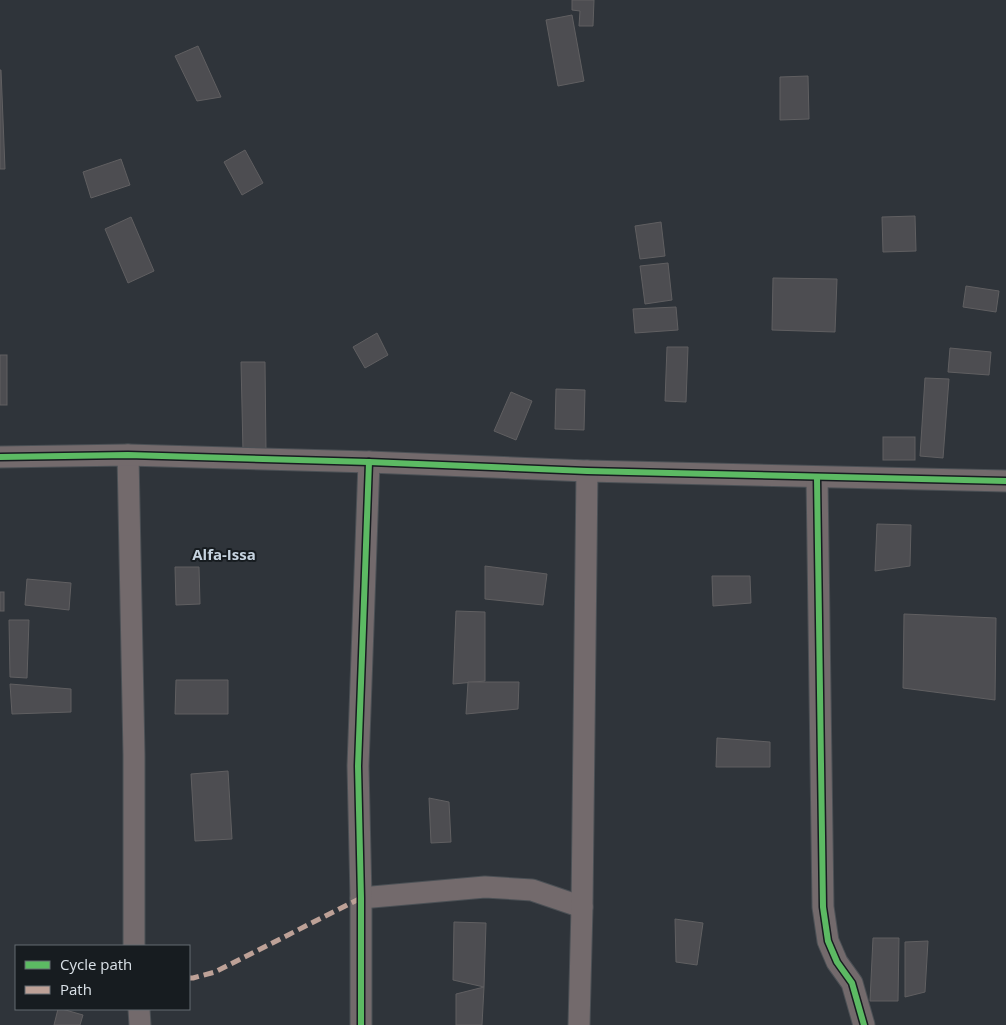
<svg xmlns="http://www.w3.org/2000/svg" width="1006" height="1025" font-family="'Open Sans',sans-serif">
	<rect width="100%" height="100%" fill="#2f343a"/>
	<!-- building -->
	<g fill="#4d4d51" stroke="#605f61">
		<path d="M572,0H594L593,26H579L580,11L572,10Z"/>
		<path d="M572,15L584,81L558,86L546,20Z"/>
		<path d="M198,46L221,97L197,101L175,56Z"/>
		<path d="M0,70H1L5,169H0Z"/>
		<path d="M808,76L809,119L780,120V77Z"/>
		<path d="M245,150L263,183L242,195L224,162Z"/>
		<path d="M121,159L130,185L91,198L83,172Z"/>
		<path d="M915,216L916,251L883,252L882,217Z"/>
		<path d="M131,217L154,271L128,283L105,229Z"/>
		<path d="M661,222L665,256L640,259L635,226Z"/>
		<path d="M668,263L672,300L645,304L640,266Z"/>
		<path d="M773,278L837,279L835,332L772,330Z"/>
		<path d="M966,286L999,291L996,312L963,307Z"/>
		<path d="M676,307L678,330L635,333L633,309Z"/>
		<path d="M377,333L388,355L365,368L353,347Z"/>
		<path d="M667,347H688L686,402L665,401Z"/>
		<path d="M950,348L991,352L989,375L948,372Z"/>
		<rect x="0" y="355" width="7" height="50"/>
		<path d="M241,362H265L266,452H243Z"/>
		<path d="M925,378L949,379L943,458L920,456Z"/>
		<path d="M556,389L585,390L584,430L555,429Z"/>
		<path d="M511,392L532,401L516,440L494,431Z"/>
		<rect x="883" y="437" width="32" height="23"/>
		<path d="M877,524L911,525L910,566L875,571Z"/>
		<path d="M485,566L547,574L543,605L485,599Z"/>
		<path d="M175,567H199L200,604L176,605Z"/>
		<path d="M712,576H750L751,603L713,606Z"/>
		<path d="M27,579L71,583L69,610L25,605Z"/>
		<rect x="0" y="592" width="4" height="19"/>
		<path d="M456,611L485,612V681L453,684Z"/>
		<path d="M904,614L996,618L995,700L903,688Z"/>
		<path d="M9,620H29L27,678L10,677Z"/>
		<path d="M176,680H228V714H175Z"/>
		<path d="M468,682H519L518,709L466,714Z"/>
		<path d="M10,684L71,689V712L12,714Z"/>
		<path d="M717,738L770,742V767H716Z"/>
		<path d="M228,771L232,839L195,841L191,774Z"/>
		<path d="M429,798L449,802L451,842L431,843Z"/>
		<path d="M675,919L703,923L697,965L676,962Z"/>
		<path d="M454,922L486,923L484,987L453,980Z"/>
		<path d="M873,938H899L898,1001H870Z"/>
		<path d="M928,941L925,992L905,997V942Z"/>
		<path d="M484,987L482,1025H456V994Z"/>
		<path d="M58,1009H62L83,1015L80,1025H54Z"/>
	</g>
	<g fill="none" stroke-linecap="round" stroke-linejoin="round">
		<defs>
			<g id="minor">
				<path d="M128,455L134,755V946"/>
				<path d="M0,457L128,455L369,462L587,471L1006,481"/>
				<path d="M817,477L823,907L828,941L837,962L852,983L864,1025"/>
				<path d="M361,898L485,887L532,890L582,907"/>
				<path d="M139,1009L140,1025"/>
				<path d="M361,1025V898L358,766L369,462"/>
				<path d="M579,1025L582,907L587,471"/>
			</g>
		</defs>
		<!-- minor casing -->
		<use href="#minor" stroke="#4b5055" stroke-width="23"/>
		<!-- minor -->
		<use href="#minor" stroke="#736a6c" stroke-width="21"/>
		<!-- quiet -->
		<path stroke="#bda197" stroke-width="5" stroke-dasharray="10 5" stroke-linecap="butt" d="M189,978H193L215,972L361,898"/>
		<defs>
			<g id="cycleway">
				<path d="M0,457L128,455L369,462L587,471L1006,481"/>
				<path d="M817,477L823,907L828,941L837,962L852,983L864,1025"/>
				<path d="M361,1025V898L358,766L369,462"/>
			</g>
		</defs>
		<!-- cycleway casing -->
		<use href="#cycleway" stroke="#171c20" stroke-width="9"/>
		<!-- cycleway -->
		<use href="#cycleway" stroke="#5cba63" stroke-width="6"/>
	</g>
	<g text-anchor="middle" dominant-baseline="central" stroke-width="4" stroke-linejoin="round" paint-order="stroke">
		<!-- quarter labels -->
		<g font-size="15" font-weight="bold" fill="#c6d3df" stroke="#171c20">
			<text x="224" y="554">Alfa-Issa</text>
		</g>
	</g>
	<!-- legend -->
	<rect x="15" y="945" width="175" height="65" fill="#171c20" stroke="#656b70"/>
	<rect x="25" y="961" width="25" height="8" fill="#5cba63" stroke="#656b70"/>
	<text x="60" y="970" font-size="15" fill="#dae1e7">Cycle path</text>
	<rect x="25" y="986" width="25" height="8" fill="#bda197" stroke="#656b70"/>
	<text x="60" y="995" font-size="15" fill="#dae1e7">Path</text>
</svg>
